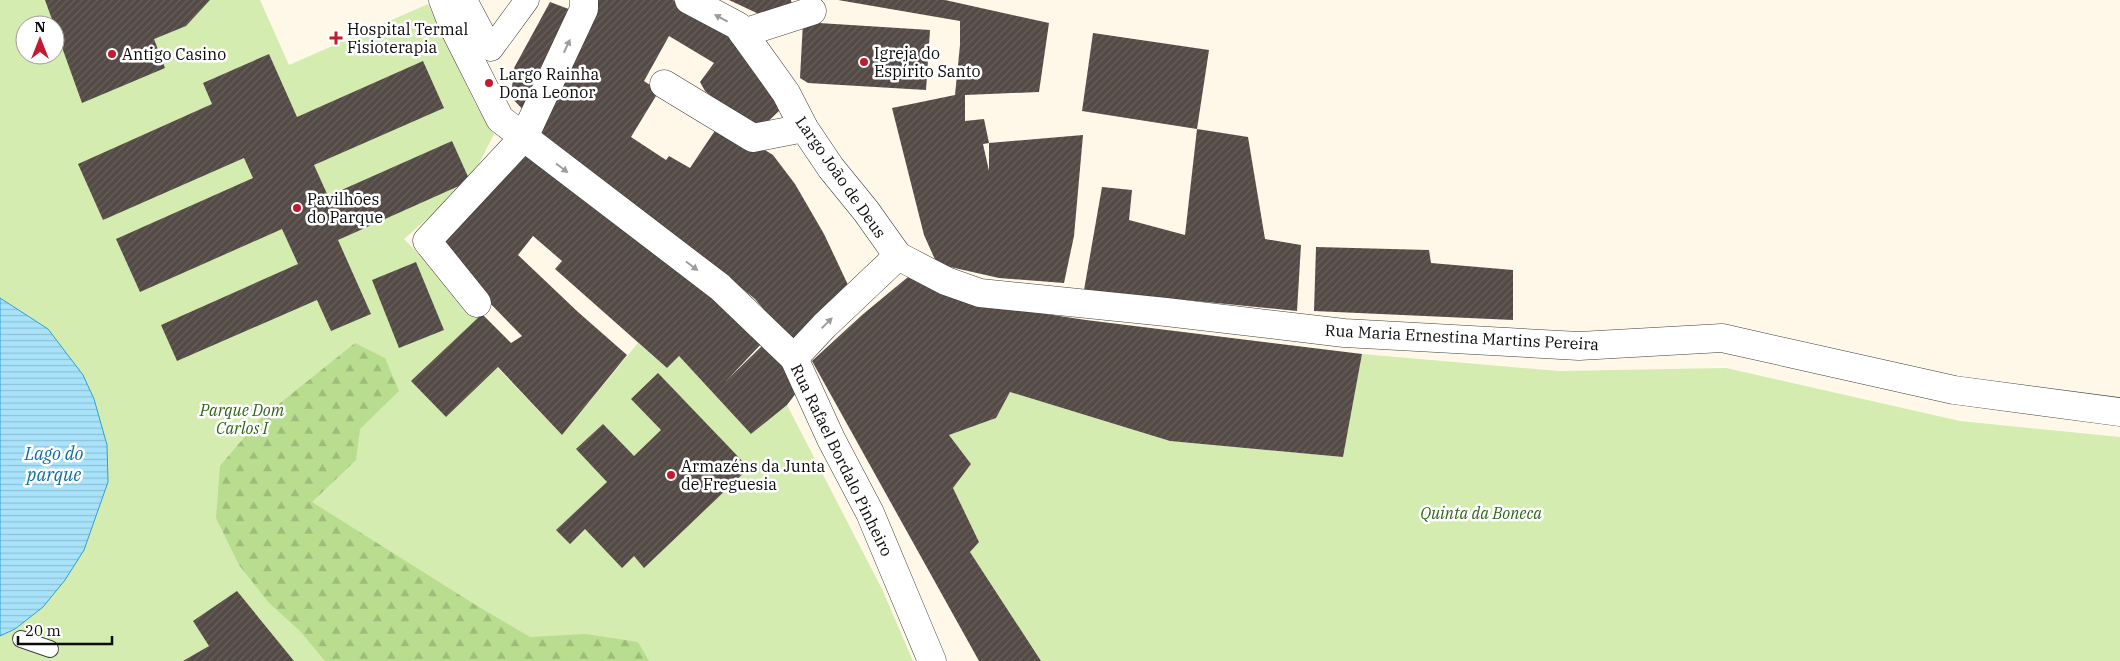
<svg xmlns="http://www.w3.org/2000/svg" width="2120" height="661" font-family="'IBM Plex Serif',serif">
	<defs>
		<pattern id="forest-firs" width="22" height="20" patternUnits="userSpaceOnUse" patternTransform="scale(1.25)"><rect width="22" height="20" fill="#b9dd8e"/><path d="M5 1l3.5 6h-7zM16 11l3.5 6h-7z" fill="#9ebc79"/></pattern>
		<pattern id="water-rules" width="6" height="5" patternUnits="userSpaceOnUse" patternTransform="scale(1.25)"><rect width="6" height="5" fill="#a8e3fb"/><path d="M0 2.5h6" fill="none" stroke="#8fc1d6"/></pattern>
		<pattern id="building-hatch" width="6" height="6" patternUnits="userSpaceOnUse" patternTransform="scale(1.25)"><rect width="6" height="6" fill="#544a46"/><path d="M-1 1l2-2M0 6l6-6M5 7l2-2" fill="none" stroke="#68605c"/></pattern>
	</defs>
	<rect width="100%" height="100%" fill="#fff8e8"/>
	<!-- grass -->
	<g fill="#d4ecaf" fill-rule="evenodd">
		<path d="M0,0H260L289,65L428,4L474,101L494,134L470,181L404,239L475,312L482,314L511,343L492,362L562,435L638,343L667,368L679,356L751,434L787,405L882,589L913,661H0ZM25,25H55V55H25Z"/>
		<path d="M1362,354L1558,371L1726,368L1960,421L2120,437V661H1041L970,552L979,542L953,488L971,464L949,435L996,418L1010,392L1170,441L1343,457Z"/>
	</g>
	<!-- forest -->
	<path fill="url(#forest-firs)" d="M355,343L385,358L399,391L360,429L356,460L312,502L474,604L530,637L586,634L638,642L649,661H325L300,631L269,603L239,565L216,518L220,466L259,420Z"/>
	<!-- water -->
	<path fill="url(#water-rules)" stroke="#2aa1d7" d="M0,298L48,329L83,375L94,399L107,445L108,482L84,550L65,580L43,607L15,629L0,636Z"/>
	<!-- building -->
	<g fill="url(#building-hatch)">
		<path d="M45,0H210L186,26L154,39L165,68L82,103Z"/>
		<path d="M593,0H673L730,34L781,109L755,134L705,91L700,82L714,63L669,36L644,81L659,91L631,137L666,160L669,156L690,168L720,123L773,155L795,184L824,234L849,287L792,343L755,299L718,269L537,134Z"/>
		<path d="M729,0H791L792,6L761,15Z"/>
		<path d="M838,0H945L1049,23L1039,92L965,95V121L984,119L989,143L983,144L989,171V143L1083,135L1074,236L1064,283L999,278L937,264L924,235L892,108L955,95L960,45V21Z"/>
		<path d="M550,2L574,11L527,114L511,97L514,68Z"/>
		<path d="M803,22L930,30L926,90L808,83L800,78Z"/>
		<path d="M1093,33L1209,50L1197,129L1082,111Z"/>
		<path d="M269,54L297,117L423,61L444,108L314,165L328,196L452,141L470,181L338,240L371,314L331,331L317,300L177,361L161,325L298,264L282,229L140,292L116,239L253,178L244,158L103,220L78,164L212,104L203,83Z"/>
		<path d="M1197,129L1248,137L1265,239L1301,245L1297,311L1084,290L1102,187L1132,190L1129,220L1185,235Z"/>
		<path d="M524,150L673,264L764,341L726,381L765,343L782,362L796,393L787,405L751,434L679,356L667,368L555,269L562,261L533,236L518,255L578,312L627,355L562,435L498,367L446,417L411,381L482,314L511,343L522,336L484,297L438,240Z"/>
		<path d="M1316,247L1429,250L1431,263L1513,270V320L1314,311Z"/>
		<path d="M416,262L444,330L399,348L372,280Z"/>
		<path d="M908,277L972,303L1086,320L1362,354L1343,457L1170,441L1010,392L996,418L949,435L971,464L953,488L979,542L970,552L1041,661H979L812,361L862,315Z"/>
		<path d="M658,373L749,468L644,568L634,556L622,568L585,529L570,544L556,530L607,482L576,449L603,424L634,456L661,430L631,399Z"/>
		<path d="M237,591L294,661H183L209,646L193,621Z"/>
	</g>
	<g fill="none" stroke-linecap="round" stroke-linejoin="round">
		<defs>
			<path id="service" d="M21,639L50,649"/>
			<path id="pedestrian" d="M465,0L491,49L527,0"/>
			<g id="minor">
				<path d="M443,0L453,26L500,119L720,287L794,358L831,439L870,513L932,661"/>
				<path d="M689,0L738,26L786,93L804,128L831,168L866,211L898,256L946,281L980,293L1166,312L1344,333L1579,346L1722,338L1954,390L2120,412"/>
				<path d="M743,33L812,11"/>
				<path d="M664,84L753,138L804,128"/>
				<path d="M477,303L427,241L524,137L584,9V0"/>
				<path d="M794,358L824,326L898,256"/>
			</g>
		</defs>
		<!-- service casing -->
		<use href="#service" stroke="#3e3e3e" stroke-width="18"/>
		<!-- pedestrian casing -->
		<use href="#pedestrian" stroke="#3e3e3e" stroke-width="25"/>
		<!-- minor casing -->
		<use href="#minor" stroke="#3e3e3e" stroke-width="29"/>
		<!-- service -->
		<use href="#service" stroke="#fff" stroke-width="16"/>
		<!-- pedestrian -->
		<use href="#pedestrian" stroke="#fff" stroke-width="24"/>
		<!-- minor -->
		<use href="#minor" stroke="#fff" stroke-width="28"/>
	</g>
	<!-- one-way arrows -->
	<defs><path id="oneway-solid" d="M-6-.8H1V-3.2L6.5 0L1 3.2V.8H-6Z" transform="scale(1.25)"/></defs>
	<g fill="#9d9d9d">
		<use href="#oneway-solid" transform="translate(721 18) rotate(-152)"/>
		<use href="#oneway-solid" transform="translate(567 46) rotate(-65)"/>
		<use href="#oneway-solid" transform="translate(562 168) rotate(37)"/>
		<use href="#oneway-solid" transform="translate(692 266) rotate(37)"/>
		<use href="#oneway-solid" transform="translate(827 323) rotate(-44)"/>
	</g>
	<!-- markers -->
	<g fill="#c31a31" stroke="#fff" stroke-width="2">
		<path d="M333.5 30.5h5v5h5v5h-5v5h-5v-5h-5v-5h5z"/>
		<circle cx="112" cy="54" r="5"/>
		<circle cx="864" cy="62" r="5"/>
		<circle cx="489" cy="83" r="5"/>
		<circle cx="297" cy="208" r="5"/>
		<circle cx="671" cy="475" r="5"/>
	</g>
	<g text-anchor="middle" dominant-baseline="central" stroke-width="5" stroke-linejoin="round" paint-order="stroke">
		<!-- poi labels -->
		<g font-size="16" fill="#0b0b0b" stroke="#fff" text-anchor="start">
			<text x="347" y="29">Hospital Termal<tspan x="347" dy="18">Fisioterapia</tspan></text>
			<text x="874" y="53">Igreja do<tspan x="874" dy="18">Espírito Santo</tspan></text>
			<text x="122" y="54">Antigo Casino</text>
			<text x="499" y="74">Largo Rainha<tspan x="499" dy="18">Dona Leonor</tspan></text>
			<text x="307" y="199">Pavilhões<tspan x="307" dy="18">do Parque</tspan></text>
			<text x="681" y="466">Armazéns da Junta<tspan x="681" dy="18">de Freguesia</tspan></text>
		</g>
		<!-- street labels -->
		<g font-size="16" fill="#0b0b0b" stroke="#fff">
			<text transform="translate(841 177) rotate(55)">Largo João de Deus</text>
			<text transform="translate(1462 337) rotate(3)">Rua Maria Ernestina Martins Pereira</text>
			<text transform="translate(842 460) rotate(64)">Rua Rafael Bordalo Pinheiro</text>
		</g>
		<!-- park labels -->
		<g font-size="16" font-style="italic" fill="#2f6617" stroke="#fff">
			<text x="242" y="410">Parque Dom<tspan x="242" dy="18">Carlos I</tspan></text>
			<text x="1481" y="513">Quinta da Boneca</text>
		</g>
		<!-- water labels -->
		<g font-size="18" font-style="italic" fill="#0c6fa4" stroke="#fff">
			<text x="54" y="453">Lago do<tspan x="54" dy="21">parque</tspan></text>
		</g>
	</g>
	<!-- north arrow -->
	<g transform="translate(40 40)"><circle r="24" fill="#ffffff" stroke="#9d9d9d"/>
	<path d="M0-4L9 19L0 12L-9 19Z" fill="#c31a31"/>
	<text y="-8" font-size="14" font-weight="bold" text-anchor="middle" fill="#0b0b0b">N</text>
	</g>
	<!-- scale -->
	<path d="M18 636v8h94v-8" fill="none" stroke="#0b0b0b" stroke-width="2.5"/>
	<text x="25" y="636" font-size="15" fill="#0b0b0b" stroke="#ffffff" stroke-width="4" paint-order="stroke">20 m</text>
</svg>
